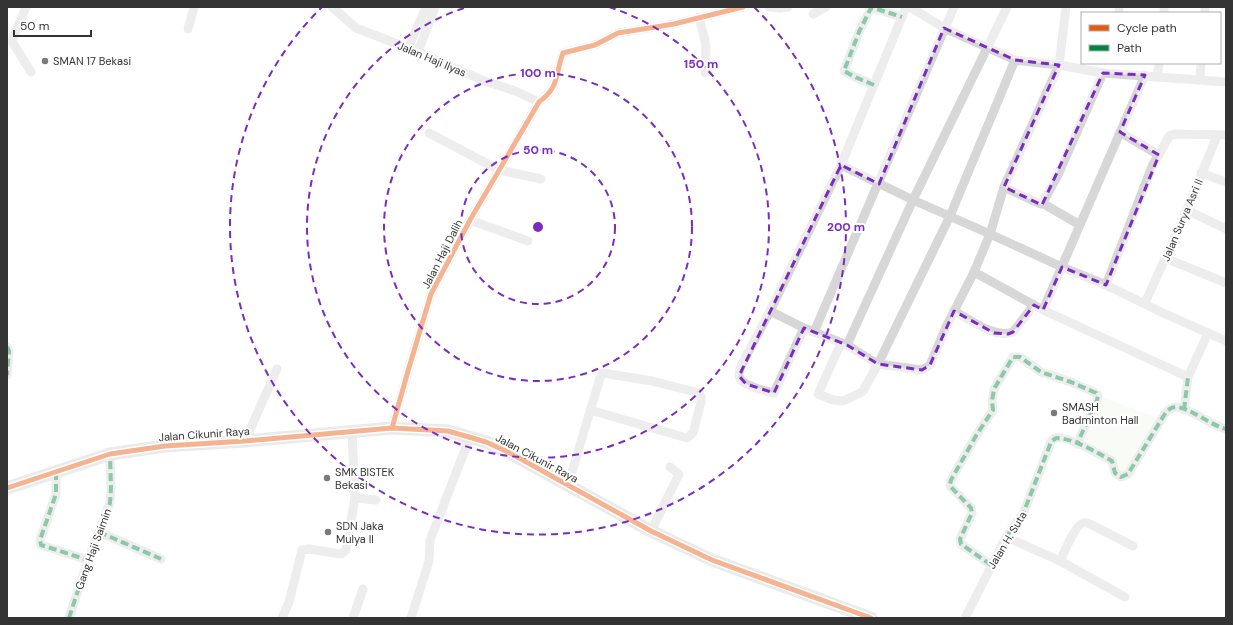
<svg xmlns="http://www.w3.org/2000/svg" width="1233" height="625" font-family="'DM Sans',sans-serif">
	<rect width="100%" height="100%" fill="#fff"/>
	<!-- green -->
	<path fill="#f1f5ed" d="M1102,397L1158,418L1124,473L1117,470L1082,441Z"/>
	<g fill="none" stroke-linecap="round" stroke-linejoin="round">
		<!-- street -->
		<g stroke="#d7d7d7" stroke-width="9">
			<path d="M26,7L13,38V43L31,72"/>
			<path d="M332,7L356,28L418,52L482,80L515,91L539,102"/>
			<path d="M769,7L780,8L788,7"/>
			<path d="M910,7L944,28L1015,60L1059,65L1103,73L1226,82"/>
			<path d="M1119,13V7"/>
			<path d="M1164,13V7"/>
			<path d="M1205,13V7"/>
			<path d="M813,14L826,7"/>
			<path d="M699,17L706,45L705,73"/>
			<path d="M188,29L194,7"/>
			<path d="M408,48L426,7"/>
			<path d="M418,52L435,7"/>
			<path d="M1157,77L1159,63"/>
			<path d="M1200,80L1201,63"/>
			<path d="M874,85L855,77L844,71L859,32L871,8L880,10L902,17"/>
			<path d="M429,133L499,170L541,179"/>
			<path d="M1159,155L1169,136L1175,134L1226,135"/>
			<path d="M841,165L913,200L990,234L1062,267L1106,285L1161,312L1226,341"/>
			<path d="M1201,173L1226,182"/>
			<path d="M1004,187L1038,203L1041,204L1043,202L1058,175L1103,73"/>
			<path d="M1042,203L1080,225"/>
			<path d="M1187,210L1226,229"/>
			<path d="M470,220L528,241"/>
			<path d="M1165,258L1226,283"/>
			<path d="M974,272L1043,310L1188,377L1208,333"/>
			<path d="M1106,285L1153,164L1159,155L1120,132"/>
			<path d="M1145,303L1187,210L1217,136"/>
			<path d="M1043,310L1145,75"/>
			<path d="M770,311L804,328L847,345L878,364L922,370L930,365L946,327L974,272L990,234L1004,187L1059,65L1066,7"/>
			<path d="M954,311C971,320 995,339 1013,332L1034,305"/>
			<path d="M804,328L774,393C765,391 747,387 741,380C738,377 739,372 740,368L770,311L841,165L906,7"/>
			<path d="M814,332L954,7"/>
			<path d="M841,343L818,394L833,400L843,401L860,393L863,391L878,364L950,216L1015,60"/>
			<path d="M847,345L913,200L1007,7"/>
			<path d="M7,347L9,351L7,375"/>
			<path d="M1184,410L1188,377"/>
			<path d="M392,428L408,371L431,294L470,220L539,102C560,87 555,74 563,53L595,45L618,33L674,24L743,7"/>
			<path d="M245,441L277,369"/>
			<path d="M56,472V494L40,540L41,545L88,560"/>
			<path d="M568,485L600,378L603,373L652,381L699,393L701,397V402L693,433L687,438L590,410"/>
			<path d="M355,498L376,500"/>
			<path d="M651,531L679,474L670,467"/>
			<path d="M99,532L161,559"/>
			<path d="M1006,537L1060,561L1125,597"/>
			<path d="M1060,561C1064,553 1075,525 1083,523C1086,522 1089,524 1092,525L1133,546"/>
			<path d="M991,565L961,544L960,539L972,513L971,508L951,487L950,484L951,480L977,434L993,410L992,401L994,389L1013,357H1020L1041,372L1071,382L1096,393L1098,396L1097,400L1077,444"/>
			<path d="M69,618L88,560L110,503L111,488L110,454"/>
			<path d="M282,618L289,602L302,550L309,549L341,554L346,550L355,498L352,432"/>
			<path d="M353,618L363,589"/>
			<path d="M411,618L429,561L430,540L470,437"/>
			<path d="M965,618L1006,537L1023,514L1051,442C1052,440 1054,438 1056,438C1066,435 1103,456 1112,461L1115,473L1121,477L1128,474L1166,412C1169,409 1172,407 1177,407C1192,409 1210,425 1226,429"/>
		</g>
		<!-- secondary -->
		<path stroke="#d0d0d0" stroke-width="13" d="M7,488L110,454L165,446L245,441L392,428L448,431L486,442L508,452L651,531L712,560L871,618"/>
		<!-- quiet -->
		<g stroke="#00873e" stroke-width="4" stroke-dasharray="8 4" stroke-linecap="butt">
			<path d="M874,85L855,77L844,71L859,32L871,8L880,10L902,17"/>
			<path d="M7,347L9,351L7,375"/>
			<path d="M1184,410L1188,377"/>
			<path d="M56,472V494L40,540L41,545L88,560"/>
			<path d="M99,532L161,559"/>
			<path d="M1006,537L1023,514L1051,442L1056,438C1073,438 1098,453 1112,461L1115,473L1121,477L1128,474L1166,412C1169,409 1172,407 1177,407C1192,409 1210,425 1226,429"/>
			<path d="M991,565L961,544L960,539L972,513L971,508L951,487L950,484L951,480L977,434L993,410L992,401L994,389L1013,357H1020L1041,372L1071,382L1096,393L1098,396L1097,400L1077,444"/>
			<path d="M69,618L88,560L110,503L111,488L110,454"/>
		</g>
		<defs>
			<g id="cycleway">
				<path d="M392,428L408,371L431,294L470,220L539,102C560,87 555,74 563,53L595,45L618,33L674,24L743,7"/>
				<path d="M7,488L110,454L165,446L245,441L392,428L448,431L486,442L508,452L651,531L712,560L871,618"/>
			</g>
		</defs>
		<!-- cycleway casing -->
		<use href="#cycleway" stroke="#fff" stroke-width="8"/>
		<!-- cycleway -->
		<use href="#cycleway" stroke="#e8590c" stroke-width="5"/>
	</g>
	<!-- marked area -->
	<path d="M0 0H1233V625H0ZM944,28L1015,60L1059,65L1004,187L1042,205L1103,73L1145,75L1120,132L1159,155L1106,285L1062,267L1043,310L1034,305L1013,332L1008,334L994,333L954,311L930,365L922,370L878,364L847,345L804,328L774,393L746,384L739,376L841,165L879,184Z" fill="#fff" fill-opacity=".55" fill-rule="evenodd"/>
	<path fill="none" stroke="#7b2cbf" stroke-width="3" stroke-dasharray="8 5" stroke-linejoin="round" d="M944,28L1015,60L1059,65L1004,187L1042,205L1103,73L1145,75L1120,132L1159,155L1106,285L1062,267L1043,310L1034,305L1013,332L1008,334L994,333L954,311L930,365L922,370L878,364L847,345L804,328L774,393L746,384L739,376L841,165L879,184Z"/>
	<!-- distance rings -->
	<g fill="none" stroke="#7b2cbf" stroke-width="2" stroke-dasharray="7 5">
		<circle cx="538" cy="227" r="77"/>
		<circle cx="538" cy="227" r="154"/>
		<path d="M609 7A231 231 0 1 1 467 7"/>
		<path d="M754 7A308 308 0 1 1 322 7"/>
	</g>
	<!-- markers -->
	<g fill="#7a7a7a" stroke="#fff" stroke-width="1.5">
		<circle cx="45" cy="61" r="4"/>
		<circle cx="1054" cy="413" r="4"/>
		<circle cx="327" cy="478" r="4"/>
		<circle cx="328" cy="532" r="4"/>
	</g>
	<g text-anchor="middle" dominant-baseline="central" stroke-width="4" stroke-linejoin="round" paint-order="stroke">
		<!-- street labels -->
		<g font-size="11" fill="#333" stroke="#fff">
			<text transform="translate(432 59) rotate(23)">Jalan Haji Ilyas</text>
			<text transform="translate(1182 220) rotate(-67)">Jalan Surya Asri II</text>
			<text transform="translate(442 254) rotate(-63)">Jalan Haji Dalih</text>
			<text transform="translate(204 434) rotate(-4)">Jalan Cikunir Raya</text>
			<text transform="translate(537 458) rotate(28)">Jalan Cikunir Raya</text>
			<text transform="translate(1007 540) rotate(-59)">Jalan H. Suta</text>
			<text transform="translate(93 549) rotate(-70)">Gang Haji Saimin</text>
		</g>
		<!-- poi labels -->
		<g font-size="11" fill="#333" stroke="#fff" text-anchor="start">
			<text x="53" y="61">SMAN 17 Bekasi</text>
			<text x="1062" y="407">SMASH<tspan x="1062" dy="13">Badminton Hall</tspan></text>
			<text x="335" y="472">SMK BISTEK<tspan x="335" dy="13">Bekasi</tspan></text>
			<text x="336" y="526">SDN Jaka<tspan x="336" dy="13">Mulya II</tspan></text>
		</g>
	</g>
	<circle cx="538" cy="227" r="6" fill="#7b2cbf" stroke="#fff" stroke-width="2"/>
	<g font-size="12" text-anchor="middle" font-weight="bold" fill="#7b2cbf" stroke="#fff" stroke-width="4" stroke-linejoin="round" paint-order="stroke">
		<text x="701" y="68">150 m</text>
		<text x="538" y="77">100 m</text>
		<text x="538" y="154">50 m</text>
		<text x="846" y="231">200 m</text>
	</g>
	<!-- border -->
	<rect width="1233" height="625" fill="none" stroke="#333333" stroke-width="16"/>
	<!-- legend -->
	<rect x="1081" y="12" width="140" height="52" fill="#ffffff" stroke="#adadad"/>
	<rect x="1089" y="25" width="20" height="6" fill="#e8590c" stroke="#adadad"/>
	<text x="1117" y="32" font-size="12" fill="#333333">Cycle path</text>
	<rect x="1089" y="45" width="20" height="6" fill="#00873e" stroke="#adadad"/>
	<text x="1117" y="52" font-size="12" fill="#333333">Path</text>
	<!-- scale -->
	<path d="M14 30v6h77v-6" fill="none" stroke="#333333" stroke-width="2"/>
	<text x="20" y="30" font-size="12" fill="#333333" stroke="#ffffff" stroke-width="3" paint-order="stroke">50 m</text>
</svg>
